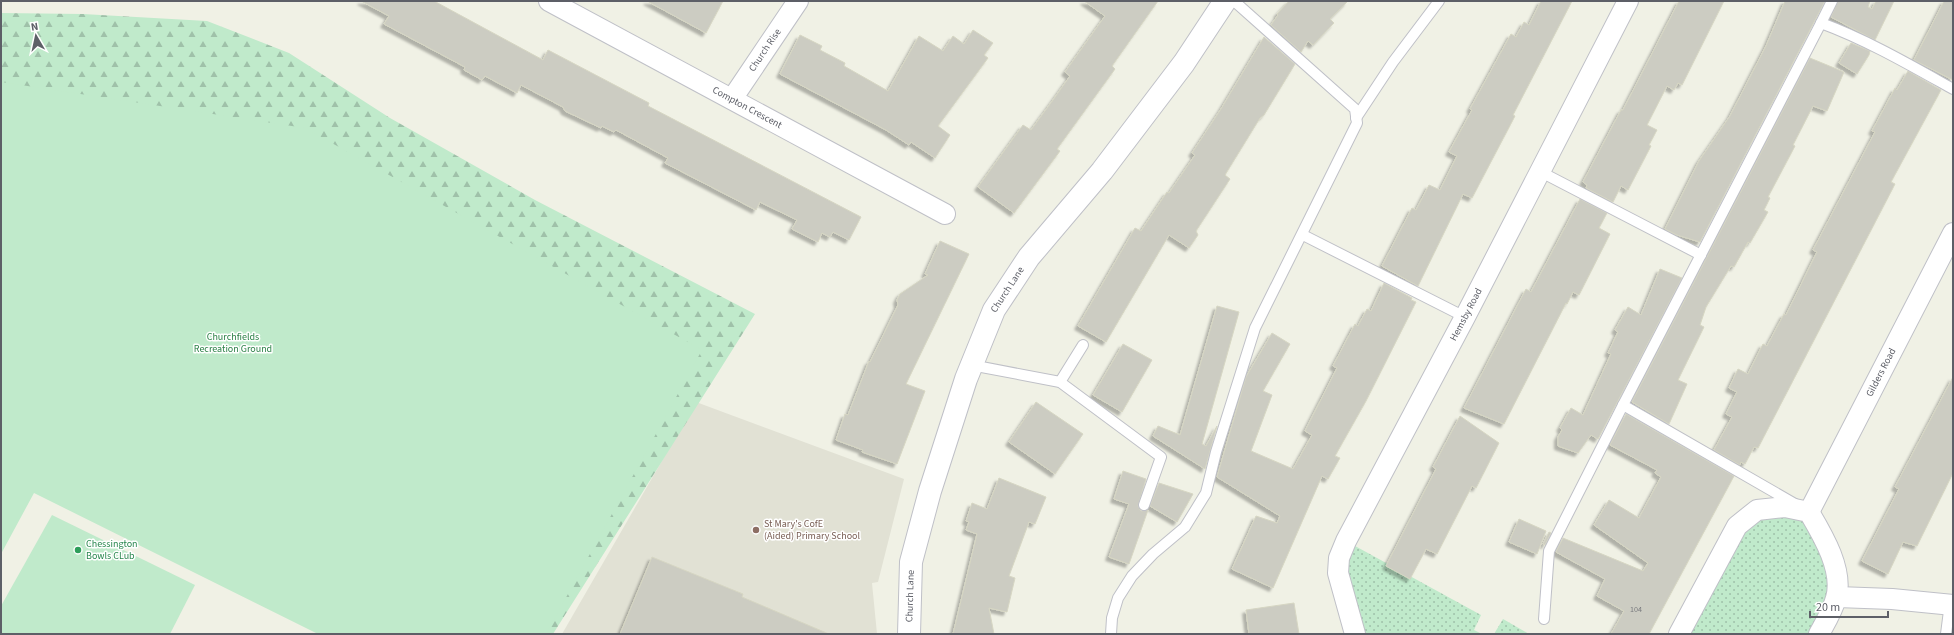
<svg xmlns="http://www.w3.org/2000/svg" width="1954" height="635" font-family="'Source Sans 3',sans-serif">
	<defs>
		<pattern id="grass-dots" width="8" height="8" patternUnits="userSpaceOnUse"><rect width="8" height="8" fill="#c0eacb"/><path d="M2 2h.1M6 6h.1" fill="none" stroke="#9fc1a9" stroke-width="1.8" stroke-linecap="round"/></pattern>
		<pattern id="forest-firs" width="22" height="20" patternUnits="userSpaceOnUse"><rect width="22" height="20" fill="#c0eacb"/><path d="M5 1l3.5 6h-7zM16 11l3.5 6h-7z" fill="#9fc1a9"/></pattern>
		<filter id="shadow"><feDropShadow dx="-3.5" dy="3.5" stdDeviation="1" flood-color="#0004"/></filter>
	</defs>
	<rect width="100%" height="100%" fill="#f0f1e5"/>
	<!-- education -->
	<path fill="#e1e1d4" d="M696,402L904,479L878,582L872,583L877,634H562Z"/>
	<!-- grass -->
	<g fill="url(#grass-dots)">
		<path d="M1757,510L1809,512L1836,570L1819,634H1679Z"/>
		<path d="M1346,541L1481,615L1474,630L1482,634H1355L1342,589Z"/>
		<path d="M1503,619L1529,634H1494Z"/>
	</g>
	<!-- forest -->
	<path fill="url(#forest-firs)" d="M1,13L83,14L207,21L289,53L390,118L535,200L755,314L553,634H467L1,154Z"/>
	<!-- park -->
	<g fill="#c0eacb">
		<path d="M1,82L305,128L702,350L546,634H318L34,493L1,554Z"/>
		<path d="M52,515L195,585L170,634H1V606Z"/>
	</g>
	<!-- building -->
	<g fill="#ccccc2" stroke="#d6d6c3" filter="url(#shadow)">
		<path d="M361,1H434L543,60L548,50L649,103L648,106L861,217L849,240L833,232L830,237L822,233L818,242L792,229L797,220L760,202L756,210L665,163L668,158L616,130L614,132L602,126L601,128L565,111L563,107L521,85L517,93L485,76L482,80L464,70L465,67L384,24L389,16Z"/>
		<path d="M647,1H723L706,33Z"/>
		<path d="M1084,1H1158L1112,66L1115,69L1057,149L1060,151L1014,213L978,187L1023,125L1031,130L1053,100L1070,76L1065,72L1105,16Z"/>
		<path d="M1289,1H1348L1330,19L1334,23L1313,45L1308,41L1301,52L1271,25L1278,15L1277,14Z"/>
		<path d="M1541,1H1572L1513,115L1515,116L1472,198L1463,194L1418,286L1382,266L1412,208L1416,210L1429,185L1440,190L1457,156L1449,152L1472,110L1470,109L1511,34L1516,37L1524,22L1529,25Z"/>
		<path d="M1679,1H1724L1682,85L1678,83L1674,90L1667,86L1647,125L1657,130L1649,145L1651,146L1628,190L1621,186L1613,202L1586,188L1587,185L1583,182L1621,110H1623Z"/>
		<path d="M1785,1H1825L1700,242L1677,235L1665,229L1699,161L1730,116L1766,46Z"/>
		<path d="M1838,1H1870L1868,7L1872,9L1876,1H1894L1875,40L1831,17Z"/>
		<path d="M1944,1H1953V80L1914,60Z"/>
		<path d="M973,30L993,43L984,55L988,58L938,126L950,135L935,158L911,142L909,145L886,130L780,74L800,35L822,46L820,50L845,63L844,66L888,91L919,36L943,51L953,36L964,44Z"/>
		<path d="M1264,37L1295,64L1264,115L1260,118L1225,175L1230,179L1196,231L1198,235L1189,248L1169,235L1106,342L1078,326L1135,228L1141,231L1167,192L1169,193L1195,155L1192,153L1221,109Z"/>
		<path d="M1851,43L1870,51L1869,55L1857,74L1839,63Z"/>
		<path d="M1810,58L1844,72L1827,111L1813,106L1793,145L1795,146L1768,197L1770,198L1764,210L1768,212L1750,243L1748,242L1734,267L1731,266L1706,307L1700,325L1704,327L1678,380L1687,384L1669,424L1632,402Z"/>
		<path d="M1908,71L1941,90L1891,182L1895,184L1758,448L1754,447L1745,464L1741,462L1740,465L1714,450L1732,417L1726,414L1737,392L1729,388L1738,369L1748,374L1763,344L1767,346L1784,314L1786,315L1817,252L1813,250L1875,132L1872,131L1895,88L1897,90Z"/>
		<path d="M1580,199L1607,213L1599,228L1610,234L1579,295L1573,292L1567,304L1566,303L1504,424L1464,408L1526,289L1531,292Z"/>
		<path d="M940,241L969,254L906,384L925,391L897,464L862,452L863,450L836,440L845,414L848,415L869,361L870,362L898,305L897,300L900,294L928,275L925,274Z"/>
		<path d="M1660,269L1682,278L1598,439L1591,435L1578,453L1558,446V437L1562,430L1560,428L1571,408L1583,415L1611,354L1608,353L1618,332L1615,330L1628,307L1641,315Z"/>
		<path d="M1384,283L1412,298L1411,300L1416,302L1366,401L1335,456L1340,458L1328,479L1322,476L1273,588L1232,569L1256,516L1277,523L1280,516L1217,477L1246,377L1272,333L1290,344L1263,391L1272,395L1251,451L1293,469L1312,435L1305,431L1337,368L1333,366L1355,324L1358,326L1367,309L1371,311Z"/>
		<path d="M1217,306L1239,312L1202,444L1206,446L1217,426L1205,469L1153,436L1158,426L1180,435Z"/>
		<path d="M1123,344L1152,360L1122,412L1093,395Z"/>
		<path d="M1953,377V473L1917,546L1903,542L1888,574L1862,561L1899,489L1895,487Z"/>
		<path d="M1036,402L1083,434L1055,474L1009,442Z"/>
		<path d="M1626,414L1734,476L1649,634H1611L1624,611L1597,596L1605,579L1556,552L1563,538L1643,571L1648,563L1594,525L1609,500L1639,518L1661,477L1655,473L1657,470L1610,445Z"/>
		<path d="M1460,416L1499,443L1476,488L1472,486L1437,554L1426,549L1410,579L1386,566L1436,469L1433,467Z"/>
		<path d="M1123,471L1146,479L1138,506L1141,511L1148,510L1129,564L1109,557L1129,504L1114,499Z"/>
		<path d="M999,478L1046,497L1035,524L1029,522L1009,576L1015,578L1007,612L989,608L994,634H953L977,534L966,530L969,522L966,521L972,503L987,509Z"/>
		<path d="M1159,483L1193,494L1177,522L1150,506Z"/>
		<path d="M1519,519L1546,531L1537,554L1509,542Z"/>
		<path d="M1549,532L1551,533L1545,545L1543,544Z"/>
		<path d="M652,557L743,594L742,597L829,634H620Z"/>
		<path d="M1294,603L1299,634H1249L1246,610Z"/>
	</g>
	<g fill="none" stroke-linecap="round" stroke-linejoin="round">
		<defs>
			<g id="service">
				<path d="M1821,23L1832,1"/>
				<path d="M1356,118L1393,62L1439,1"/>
				<path d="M1539,171L1701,255"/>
				<path d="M1303,235L1465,317"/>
				<path d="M971,365L1060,382L1161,457L1144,505"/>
				<path d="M1060,382L1083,345"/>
				<path d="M1795,504L1623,405L1821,23C1867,40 1910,65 1953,89"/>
				<path d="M1544,619L1549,551L1623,405"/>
				<path d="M1111,634L1112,618L1118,598L1132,576L1153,554L1185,527L1206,493L1216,452L1255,328L1357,123L1355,109L1234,1"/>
				<path d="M1946,634L1950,603"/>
			</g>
			<g id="minor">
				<path id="s1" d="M549,1L945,214"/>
				<path id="s2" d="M732,99L798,1"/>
				<path id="s3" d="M1809,512L1953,233"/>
				<path d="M1837,597L1892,599L1953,605"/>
				<path id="s4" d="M1355,634L1338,573L1339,558L1346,541L1465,317L1628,1"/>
				<path d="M1679,634L1737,526L1757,510L1785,507L1809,512C1822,534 1844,570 1836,598C1833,610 1825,623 1819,634"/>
			</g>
			<g id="tertiary">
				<path id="s5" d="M909,634L911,562L930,491L966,379L994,310L1029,257L1102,171L1184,63L1225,1"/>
			</g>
		</defs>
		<!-- service casing -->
		<use href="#service" stroke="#bfc0c7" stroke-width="12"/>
		<!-- minor casing -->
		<use href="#minor" stroke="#bfc0c7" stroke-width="22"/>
		<!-- tertiary casing -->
		<use href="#tertiary" stroke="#bfc0c7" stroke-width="24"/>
		<!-- service -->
		<use href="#service" stroke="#fff" stroke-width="10"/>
		<!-- minor -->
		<use href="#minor" stroke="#fff" stroke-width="20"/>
		<!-- tertiary -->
		<use href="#tertiary" stroke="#fff" stroke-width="22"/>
	</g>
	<!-- markers -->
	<circle fill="#8d6e63" stroke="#fff" stroke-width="1.5" cx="756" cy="530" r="4"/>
	<circle fill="#2e9e5b" stroke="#fff" stroke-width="1.5" cx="78" cy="550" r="4"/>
	<g text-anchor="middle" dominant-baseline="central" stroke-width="3" stroke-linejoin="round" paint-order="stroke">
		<!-- number labels -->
		<g font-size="8" fill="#797a7e">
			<text x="1636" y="609">104</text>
		</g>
		<!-- street labels -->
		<g font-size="10" fill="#5d5f67" stroke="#fff">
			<text stroke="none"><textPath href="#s2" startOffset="59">Church Rise</textPath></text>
			<text stroke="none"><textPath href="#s1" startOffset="225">Compton Crescent</textPath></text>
			<text stroke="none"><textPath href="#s5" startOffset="362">Church Lane</textPath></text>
			<text stroke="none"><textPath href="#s4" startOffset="353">Hemsby Road</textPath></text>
			<text stroke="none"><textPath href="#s3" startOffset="157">Gilders Road</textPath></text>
			<text stroke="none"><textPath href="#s5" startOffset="38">Church Lane</textPath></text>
		</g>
		<!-- park labels -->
		<g font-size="10" fill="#2b8046" stroke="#fff">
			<text x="233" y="337">Churchfields<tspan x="233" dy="12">Recreation Ground</tspan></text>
		</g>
		<!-- education labels -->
		<g font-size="10" fill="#785e54" stroke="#fff" text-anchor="start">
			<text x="764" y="524">St Mary's CofE<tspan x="764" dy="12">(Aided) Primary School</tspan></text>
		</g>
		<!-- leisure labels -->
		<g font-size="10" fill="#27864d" stroke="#fff" text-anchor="start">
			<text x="86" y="544">Chessington<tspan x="86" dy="12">Bowls CLub</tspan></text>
		</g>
	</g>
	<!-- border -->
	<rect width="1954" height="635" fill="none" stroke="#5d5f67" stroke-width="4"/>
	<!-- north arrow -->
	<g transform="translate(36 36) rotate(351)" stroke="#ffffff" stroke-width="3" paint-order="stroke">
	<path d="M0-3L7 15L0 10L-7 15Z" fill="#5d5f67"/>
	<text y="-6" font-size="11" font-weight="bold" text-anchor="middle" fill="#5d5f67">N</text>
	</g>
	<!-- scale -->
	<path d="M1810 611v6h78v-6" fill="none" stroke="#5d5f67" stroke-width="2"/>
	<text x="1816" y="611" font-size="12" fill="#5d5f67" stroke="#ffffff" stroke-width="3" paint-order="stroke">20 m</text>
</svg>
